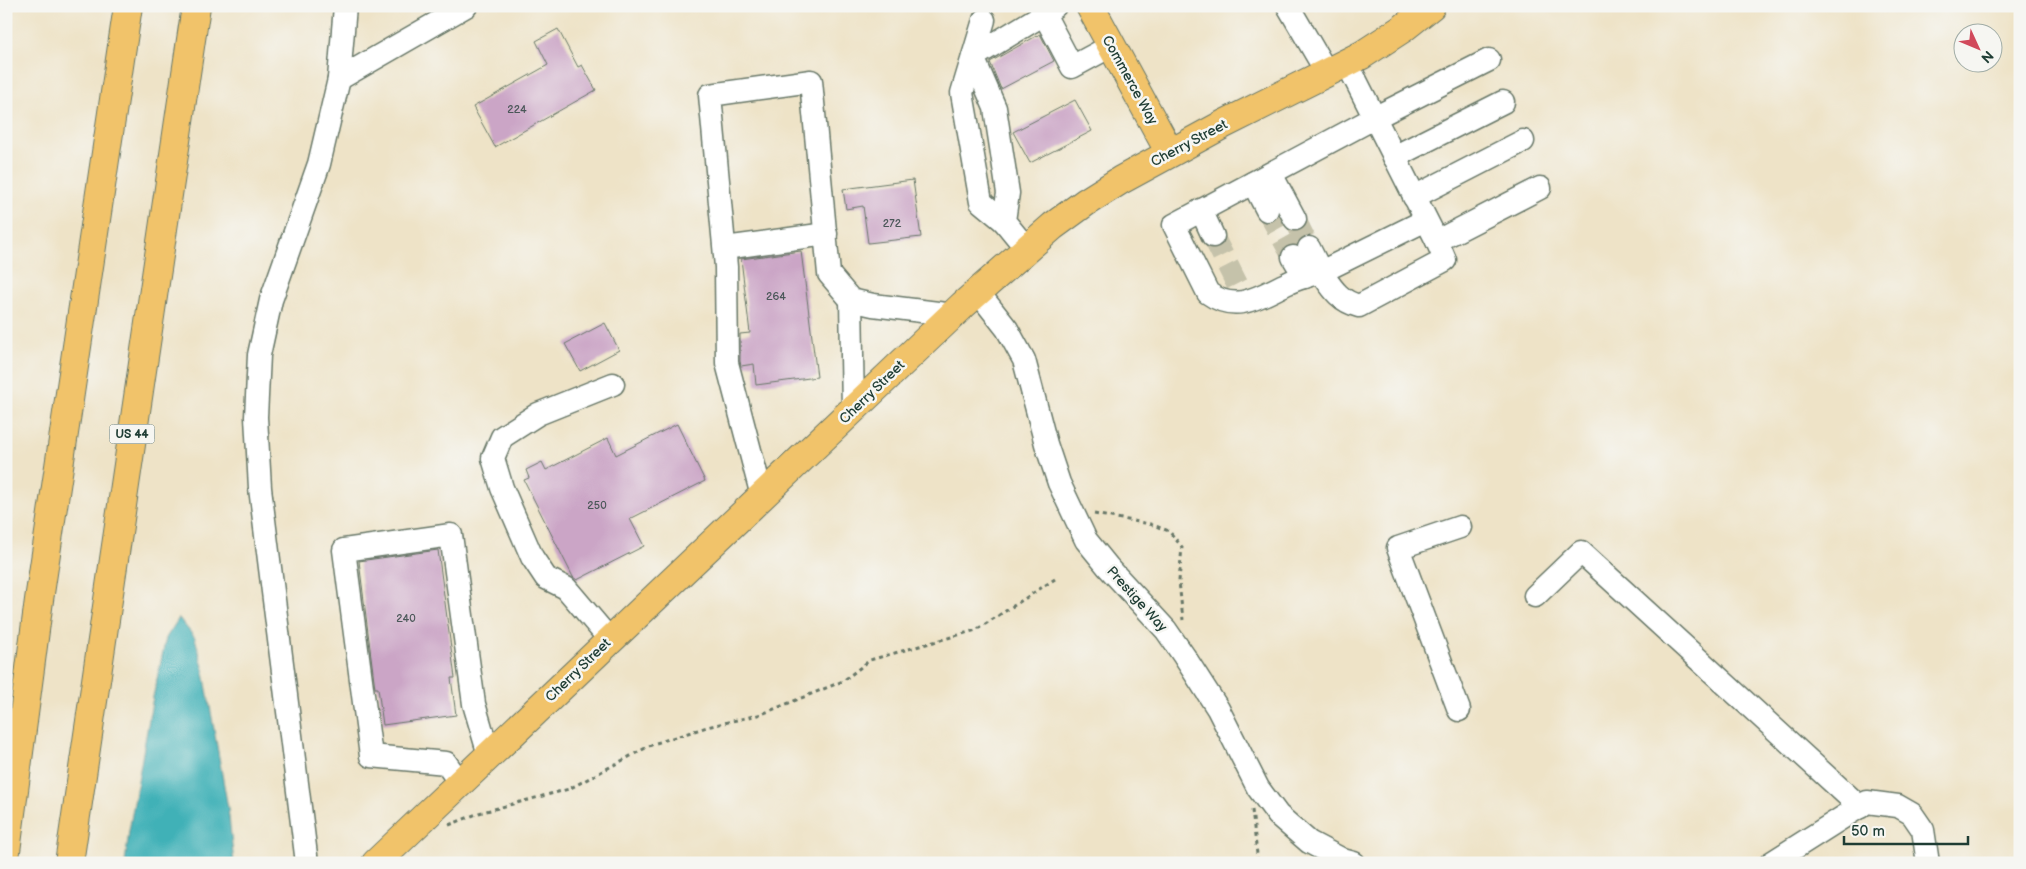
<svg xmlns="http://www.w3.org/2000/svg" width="2026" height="869" font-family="'Balsamiq Sans',sans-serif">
	<rect width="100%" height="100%" fill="#f6f6f2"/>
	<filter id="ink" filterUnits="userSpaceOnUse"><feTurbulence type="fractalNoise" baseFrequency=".02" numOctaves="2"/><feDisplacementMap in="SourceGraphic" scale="10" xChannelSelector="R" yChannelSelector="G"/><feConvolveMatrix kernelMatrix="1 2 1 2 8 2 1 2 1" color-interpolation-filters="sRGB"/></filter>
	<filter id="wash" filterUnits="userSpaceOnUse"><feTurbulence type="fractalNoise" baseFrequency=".0096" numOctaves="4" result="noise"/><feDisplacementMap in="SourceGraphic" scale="20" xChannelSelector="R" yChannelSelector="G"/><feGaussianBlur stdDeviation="1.12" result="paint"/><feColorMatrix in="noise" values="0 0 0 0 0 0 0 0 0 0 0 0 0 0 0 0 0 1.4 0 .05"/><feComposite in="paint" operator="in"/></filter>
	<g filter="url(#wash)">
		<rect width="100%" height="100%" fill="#eee3c7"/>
		<!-- water -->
		<path fill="#40b1b7" stroke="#307776" d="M179,618L195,638L203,667L228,808L234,863H125L129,831L153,697L166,638Z"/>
		<g id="blocks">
			<!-- building -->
			<g fill="#cba5c6">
				<path d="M558,29L578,67L582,65L596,90L495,147L473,107L548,65L536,41Z"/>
				<path d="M1040,34L1054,61L1001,89L990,62Z"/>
				<path d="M1075,100L1092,131L1030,163L1013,132Z"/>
				<path d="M913,180L921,237L868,243L863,206L846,209L843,189Z"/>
				<path d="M801,251L817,377L756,385L754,364L741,366L740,361V334L750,333L741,259Z"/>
				<path d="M605,323L619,350L580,371L565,344Z"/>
				<path d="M677,424L705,481L630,519L644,546L577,580L573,577L524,480L529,478L526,470L542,462L546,470L608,438L616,455Z"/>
				<path d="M438,550L455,678H451L456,715L383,725L378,688H375L359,561Z"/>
			</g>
		</g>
	</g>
	<g filter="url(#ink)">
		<use href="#blocks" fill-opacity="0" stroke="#677767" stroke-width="1"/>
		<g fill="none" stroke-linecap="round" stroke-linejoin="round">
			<!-- minor-tunnel -->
			<g stroke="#c5c2aa" stroke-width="22" stroke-dasharray="22 11" stroke-linecap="butt">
				<path d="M1267,210L1293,257"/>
				<path d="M1295,219L1309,248"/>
				<path d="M1213,236L1237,284"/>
			</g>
			<defs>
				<g id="minor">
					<path d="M1055,6L1044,14L1072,67L1111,46"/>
					<path d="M1288,6L1327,73"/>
					<path d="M984,20L962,93L981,202L1004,221"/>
					<path d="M1347,63L1437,241L1445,260L1359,306C1339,301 1332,288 1321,272L1426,220"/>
					<path d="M339,79L466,6"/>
					<path d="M1394,157L1503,102"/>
					<path d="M1271,174L1295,219"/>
					<path d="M1253,183L1267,210"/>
					<path d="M1414,197L1523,141"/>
					<path d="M1201,210L1213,236"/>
					<path d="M1437,241L1540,188"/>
					<path d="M725,248L826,234"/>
					<path d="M1026,248L1004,221L1008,193L995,108L973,57L1044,14"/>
					<path d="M1309,248L1321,272C1310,275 1298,278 1288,283C1260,296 1237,314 1208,293L1174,225L1374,118L1489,60"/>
					<path d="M1293,257L1305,277"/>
					<path d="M978,292L1007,329L1024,360L1046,444L1059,483L1086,540L1108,567L1166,630L1184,656L1218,709L1258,788L1278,815L1309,842L1343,860L1354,863"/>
					<path d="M851,300L853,410"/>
					<path d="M762,496L727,363L726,267L710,95L811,81L829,274L851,300L873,305L954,315"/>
					<path d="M1535,596L1581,552L1860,807"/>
					<path d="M610,640L566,588L546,578L532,557L502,488L493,458L502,437L538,414L613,384"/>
					<path d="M1459,710L1398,548L1460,527"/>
					<path d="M460,783L446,763L371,756L344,550L451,535L474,704L489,755"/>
					<path d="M307,863L260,488L256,417L259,355L271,300L319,164L339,79L345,6"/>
					<path d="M1771,863L1867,802L1898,806L1912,814L1923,830L1928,863"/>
				</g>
				<g id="major">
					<path d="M1090,6L1170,153"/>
					<path d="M376,863L963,305L1053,226L1086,202L1121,180L1224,124L1362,55L1402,29L1431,6"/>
				</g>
				<g id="highway">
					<path d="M6,851L39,600L128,6"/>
					<path d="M69,863L196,6"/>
				</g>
			</defs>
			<!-- minor casing -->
			<use href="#minor" stroke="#677767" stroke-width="25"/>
			<!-- major casing -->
			<use href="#major" stroke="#677767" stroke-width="30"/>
			<!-- highway casing -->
			<use href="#highway" stroke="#677767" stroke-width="30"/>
			<!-- path -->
			<g stroke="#677767" stroke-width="3" stroke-dasharray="4 4" stroke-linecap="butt">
				<path d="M1094,514L1150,524L1169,531L1182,547L1179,581L1183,620"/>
				<path d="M1252,810L1258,863"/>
				<path d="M449,825L479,813L569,789L653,744L707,727L762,714L843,681L870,660L976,630L1055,579"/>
			</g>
			<!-- minor -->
			<use href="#minor" stroke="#fff" stroke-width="22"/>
			<!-- major -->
			<use href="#major" stroke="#f1c36a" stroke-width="28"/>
			<!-- highway -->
			<use href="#highway" stroke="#f1c36a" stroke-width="28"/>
		</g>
	</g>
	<g text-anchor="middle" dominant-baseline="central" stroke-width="5" stroke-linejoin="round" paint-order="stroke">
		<!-- number labels -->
		<g font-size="11" fill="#4a5758">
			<text x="517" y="109">224</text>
			<text x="892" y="223">272</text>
			<text x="776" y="296">264</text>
			<text x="597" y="505">250</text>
			<text x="406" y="618">240</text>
		</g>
		<!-- shield labels -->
		<rect fill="#f6f6f2" stroke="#60746d" stroke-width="1" x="109.5" y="424.5" width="45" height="19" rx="4"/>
		<g font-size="12" font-weight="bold" fill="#1f3d34">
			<text x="132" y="434">US 44</text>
		</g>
		<!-- street labels -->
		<g font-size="14" fill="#1f3d34" stroke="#f6f6f2">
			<text transform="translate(1130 80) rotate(61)">Commerce Way</text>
			<text transform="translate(1189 143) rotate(-28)">Cherry Street</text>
			<text transform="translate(872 392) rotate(-44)">Cherry Street</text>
			<text transform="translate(1137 599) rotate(48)">Prestige Way</text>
			<text transform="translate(578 670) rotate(-44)">Cherry Street</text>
		</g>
	</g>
	<!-- margin -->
	<rect width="2026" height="869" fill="none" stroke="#f6f6f2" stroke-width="25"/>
	<!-- north arrow -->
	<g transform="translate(1978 48) rotate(134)"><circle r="24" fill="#f6f6f2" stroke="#a0aca6"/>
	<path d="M0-4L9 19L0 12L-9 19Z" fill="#d1495b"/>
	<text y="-8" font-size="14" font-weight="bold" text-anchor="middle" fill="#1f3d34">N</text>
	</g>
	<!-- scale -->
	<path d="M1844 836v8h124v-8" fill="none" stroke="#1f3d34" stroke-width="2.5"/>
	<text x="1851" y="836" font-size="15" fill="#1f3d34" stroke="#f6f6f2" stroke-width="4" paint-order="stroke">50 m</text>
</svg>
